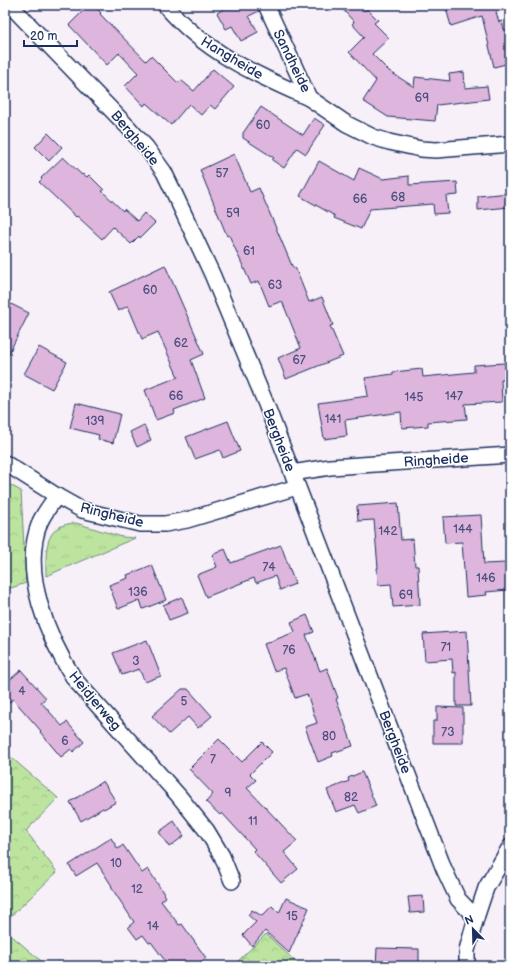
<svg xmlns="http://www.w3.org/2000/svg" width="515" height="971" font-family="'Balsamiq Sans',sans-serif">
	<defs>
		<pattern id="grass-tufts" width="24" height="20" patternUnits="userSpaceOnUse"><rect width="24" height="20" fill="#bde49f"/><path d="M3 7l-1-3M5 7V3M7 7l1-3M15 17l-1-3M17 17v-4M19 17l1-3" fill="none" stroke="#a2c48b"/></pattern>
		<pattern id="forest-crowns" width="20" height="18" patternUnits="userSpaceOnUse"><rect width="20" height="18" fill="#bde49f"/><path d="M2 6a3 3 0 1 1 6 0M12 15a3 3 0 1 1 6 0" fill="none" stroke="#a2c48b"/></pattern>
	</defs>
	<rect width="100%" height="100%" fill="#f8f0f8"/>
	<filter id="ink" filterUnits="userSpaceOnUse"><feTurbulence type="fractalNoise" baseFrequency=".025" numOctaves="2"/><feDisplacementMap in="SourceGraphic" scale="8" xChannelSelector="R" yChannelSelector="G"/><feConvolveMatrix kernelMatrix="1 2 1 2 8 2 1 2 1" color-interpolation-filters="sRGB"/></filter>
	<g filter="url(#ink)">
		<!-- grass -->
		<path fill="url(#grass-tufts)" stroke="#6c8a7e" d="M76,523L122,537L135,538L46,576C46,552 43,524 76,523Z"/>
		<!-- forest -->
		<g fill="url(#forest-crowns)" stroke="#6c8a7e">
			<path d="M5,482L21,491L26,583L5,590Z"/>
			<path d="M5,752L58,798L26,831L57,872L5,922Z"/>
			<path d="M5,930L47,966H5Z"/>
			<path d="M266,934L300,966H233Z"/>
		</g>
		<!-- building -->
		<g fill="#deb5dc" stroke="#1b2f5e">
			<path d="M89,5H94L101,13L100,14L146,61L151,56L178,83L181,80L194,91L213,69L234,87L215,109L210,105L201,115L189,104L171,125L146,103L144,106L125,86L138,73L119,53L107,65L69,25Z"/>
			<path d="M230,5H257L259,11L249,16L258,32L241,41L232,26L226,29L217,13Z"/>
			<path d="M339,5H359L365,11L367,9L378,20L374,23L389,38L372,54L389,71L414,87L415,77L450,81L449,74L464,72L465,88L487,86L489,99L437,105L435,121L388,117L363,101L376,81L349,52L364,37L352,24L354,22Z"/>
			<path d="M445,5H508V8L496,12L499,22L502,21L504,30L510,29V63L494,67L482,16L451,26Z"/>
			<path d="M261,107L303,135L314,118L325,125L306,154L297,148L284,168L272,160L274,158L243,138V133Z"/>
			<path d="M48,133L62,147L49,161L35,147Z"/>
			<path d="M234,154L250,192L259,188L293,268L295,267L309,302L322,297L333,325L330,326L343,356L286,379L278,358L301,348L282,301L269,306L259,281L251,284L229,235L227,236L200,170Z"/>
			<path d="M63,157L82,175L83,174L87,177L89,175L104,190L102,191L123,211L124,209L137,221L144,213L155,223L140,238L139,236L131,244L113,227L102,239L77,216L76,217L39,182L42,179L41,178Z"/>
			<path d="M319,161L354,181L359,168L383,179L409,176V185L457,182L458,195L446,196L448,213L434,214L433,204L370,209L361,229L334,218L335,216L300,196Z"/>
			<path d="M510,193V207L478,210V196Z"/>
			<path d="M165,265L204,354L191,360L205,398L174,410L175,413L156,420L145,390L178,377L158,332L142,339L128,306L118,311L109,292Z"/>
			<path d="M5,301L29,313L5,361Z"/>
			<path d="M39,347L67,362L52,389L24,374Z"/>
			<path d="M504,363L510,364V380H501L502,402L465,404L467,419L428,422V426L402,428L401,412L345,420L347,436L324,439L318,403L368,396L365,378L393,374V372L422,369L423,377L474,372V365Z"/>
			<path d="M76,403L120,414L113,443L98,439L99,435L70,428Z"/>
			<path d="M228,421L240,451L223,458L220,450L195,459L186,437Z"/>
			<path d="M144,425L151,440L137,447L130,432Z"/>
			<path d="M398,503L401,540L413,539L415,566H418L420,605L393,607L391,584L378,585L377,568H378L374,520L358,521L357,506Z"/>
			<path d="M481,515L484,564L506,563L508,590L486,592L487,595L466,597L462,542L445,543L443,517Z"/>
			<path d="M281,545L295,584L280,590L275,576L256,583L254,578L206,597L197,575L217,567L212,555L225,549L231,563Z"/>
			<path d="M152,565L166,600L143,609L140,600L118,609L109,585L128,578L127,575Z"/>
			<path d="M182,597L188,613L169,620L163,605Z"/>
			<path d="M307,615L314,632L306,635L320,671L327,668L338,698L336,699L353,746L332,753L333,756L318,762L305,727L317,723L307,694L295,698L284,668L274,671L264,644L295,632L291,622Z"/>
			<path d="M467,631L471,706H456V672L453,673L452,659L425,661L423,634Z"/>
			<path d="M147,640L161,676L145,682L139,669L122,675L113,653Z"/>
			<path d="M21,670L46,698L41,702L62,726L67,722L84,742L73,752L71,749L61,757L40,732L41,731L13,699L5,707V684Z"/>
			<path d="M182,689H188L212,716L198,728L188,717L169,734L152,716Z"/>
			<path d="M437,707L463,708V743H433V721H437Z"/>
			<path d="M219,739L242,762L262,742L272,752L250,774L256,780L247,788L297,841L284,852L298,869L281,883L253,851L255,849L222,813L220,815L206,802L213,794L189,769Z"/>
			<path d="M362,772L376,806L359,813L355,805L336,812L327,790L349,781L348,778Z"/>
			<path d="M103,781L116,802L104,809L103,808L81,821L70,802Z"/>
			<path d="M174,821L184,836L169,847L159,832Z"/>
			<path d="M111,838L118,849L123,845L142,873L148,869L166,897L161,901L179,925L182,924L206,958L195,966H169L151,942L149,943L143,935L137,939L128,927L134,922L111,887L112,886L97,863L76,876L69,865Z"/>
			<path d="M423,896L424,912L410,913L408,897Z"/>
			<path d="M286,898L309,908L289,953L265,931L252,946L243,935L256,922L248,915L252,910L262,916L272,906L279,913Z"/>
			<path d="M377,948L419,949V966H376Z"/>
		</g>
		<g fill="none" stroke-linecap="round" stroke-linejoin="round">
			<defs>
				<g id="street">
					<path d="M10,5L128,127L146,147L164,172L176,197L212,274L266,404L444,869L458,899L476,918"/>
					<path d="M165,5C203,51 256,75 309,98"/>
					<path d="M266,5L309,98L347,124L373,137L389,142L421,149L436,150L510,144"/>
					<path d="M5,463L57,496L82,510L140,524H165L187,520L297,487"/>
					<path d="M292,473L330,467L510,455"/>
					<path d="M57,496C51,504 44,513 40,522C20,572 48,638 75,680L178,795L207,831L222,856L232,881"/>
					<path d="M467,966V950L476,918L486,888L510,847"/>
				</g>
			</defs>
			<!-- street casing -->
			<use href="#street" stroke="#1b2f5e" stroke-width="18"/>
			<!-- street -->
			<use href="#street" stroke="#fff" stroke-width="15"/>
		</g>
	</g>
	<g text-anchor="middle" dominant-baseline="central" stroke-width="3" stroke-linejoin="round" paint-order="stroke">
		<!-- number labels -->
		<g font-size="12" fill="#4c507e">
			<text x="422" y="98">69</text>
			<text x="263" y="125">60</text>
			<text x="222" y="173">57</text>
			<text x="398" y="197">68</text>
			<text x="360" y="199">66</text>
			<text x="233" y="213">59</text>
			<text x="249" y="251">61</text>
			<text x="275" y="285">63</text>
			<text x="150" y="290">60</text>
			<text x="181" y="343">62</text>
			<text x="299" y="360">67</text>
			<text x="176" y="396">66</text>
			<text x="454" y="396">147</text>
			<text x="414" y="397">145</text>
			<text x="333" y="419">141</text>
			<text x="95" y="421">139</text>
			<text x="463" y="529">144</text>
			<text x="388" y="531">142</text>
			<text x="269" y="567">74</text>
			<text x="486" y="578">146</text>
			<text x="138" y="592">136</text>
			<text x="406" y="595">69</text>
			<text x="446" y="647">71</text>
			<text x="289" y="650">76</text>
			<text x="136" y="661">3</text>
			<text x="22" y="691">4</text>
			<text x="184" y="701">5</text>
			<text x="448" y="732">73</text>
			<text x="329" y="736">80</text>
			<text x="65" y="741">6</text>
			<text x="213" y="759">7</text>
			<text x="228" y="793">9</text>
			<text x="351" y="797">82</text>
			<text x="253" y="821">11</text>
			<text x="116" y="863">10</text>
			<text x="137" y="889">12</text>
			<text x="292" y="916">15</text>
			<text x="153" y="926">14</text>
		</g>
		<!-- street labels -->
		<g font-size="14" fill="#1b2f5e" stroke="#fff">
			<text transform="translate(232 58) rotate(31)">Hangheide</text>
			<text transform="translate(292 61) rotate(64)">Sandheide</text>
			<text transform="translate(135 138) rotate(50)">Bergheide</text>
			<text transform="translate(279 440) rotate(69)">Bergheide</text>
			<text transform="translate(436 460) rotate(-4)">Ringheide</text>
			<text transform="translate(112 515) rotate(14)">Ringheide</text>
			<text transform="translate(95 701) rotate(50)">Heidjerweg</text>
			<text transform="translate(395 742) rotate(69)">Bergheide</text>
		</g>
	</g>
	<!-- margin -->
	<rect width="515" height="971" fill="none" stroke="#fff" stroke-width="20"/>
	<rect x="10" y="10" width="495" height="951" fill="none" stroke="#1b2f5e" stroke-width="1.5" filter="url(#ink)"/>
	<!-- north arrow -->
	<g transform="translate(473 929) rotate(337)" stroke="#ffffff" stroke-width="3" paint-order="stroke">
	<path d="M0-3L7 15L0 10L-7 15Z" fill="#1b2f5e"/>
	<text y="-6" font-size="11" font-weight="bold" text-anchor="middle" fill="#1b2f5e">N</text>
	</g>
	<!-- scale -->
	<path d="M24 40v6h53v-6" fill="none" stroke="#1b2f5e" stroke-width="2"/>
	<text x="30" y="40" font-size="12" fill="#1b2f5e" stroke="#ffffff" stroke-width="3" paint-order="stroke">20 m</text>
</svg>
